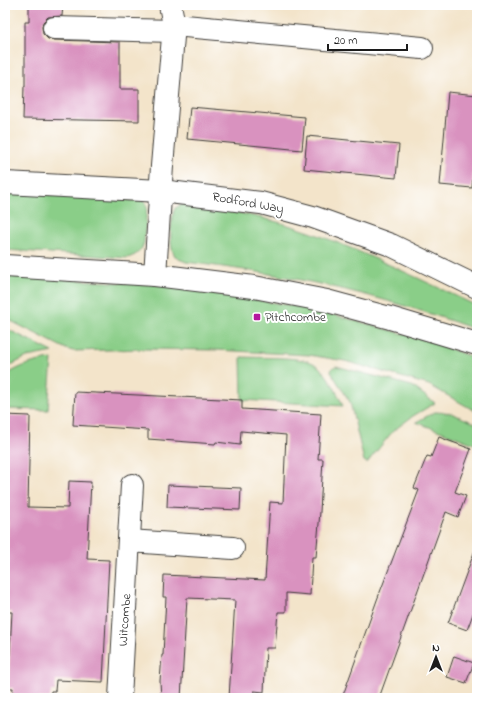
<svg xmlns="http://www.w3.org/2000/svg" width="482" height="703" font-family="'Indie Flower',sans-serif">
	<rect width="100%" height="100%" fill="#fff"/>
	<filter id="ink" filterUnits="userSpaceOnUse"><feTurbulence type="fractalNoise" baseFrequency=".025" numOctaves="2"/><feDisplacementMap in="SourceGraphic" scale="8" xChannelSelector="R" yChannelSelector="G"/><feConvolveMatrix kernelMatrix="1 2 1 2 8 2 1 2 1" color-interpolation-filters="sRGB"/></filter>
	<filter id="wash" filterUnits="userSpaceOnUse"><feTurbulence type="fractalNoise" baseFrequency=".012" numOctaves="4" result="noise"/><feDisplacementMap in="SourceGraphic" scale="16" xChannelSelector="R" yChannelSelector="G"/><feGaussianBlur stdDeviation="0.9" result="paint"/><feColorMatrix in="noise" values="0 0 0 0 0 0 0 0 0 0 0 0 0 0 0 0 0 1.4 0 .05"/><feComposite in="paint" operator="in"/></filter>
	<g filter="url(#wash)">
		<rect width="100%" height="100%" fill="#f3e4ca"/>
		<!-- green -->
		<g fill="#8ace88" stroke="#537552">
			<path d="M5,191L144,201L147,207L144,243L141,250L135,255L128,258L5,250Z"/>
			<path d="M185,203C227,210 270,218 310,232C367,253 422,280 477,306V330C420,309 361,292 301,280C263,272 224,267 186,262C182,260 177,259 175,256C168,247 171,218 175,208Z"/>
			<path d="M5,276L161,285L313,309L429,341L477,359V412L429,385L345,361L309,355L216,350L145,349L73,351L66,349L5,318Z"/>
			<path d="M5,328L53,352L27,357L5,368Z"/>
			<path d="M241,357C259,358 299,356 313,363C326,369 338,394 343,406L242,400Z"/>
			<path d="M52,359L48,410L5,409V376C19,366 35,361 52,359Z"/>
			<path d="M336,366L412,386L435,403L413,416L393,431L367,463L364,461L350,402L331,372L332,368Z"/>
			<path d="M435,412L451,413L477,424V445L416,422Z"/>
		</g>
		<g id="blocks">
			<!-- building -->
			<g fill="#d992bf">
				<path d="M29,5H63L62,16L48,17L43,22L42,27L43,34L48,39L54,40L120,42V89H139V121L23,119L24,86H25V22H29Z"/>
				<path d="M448,92L477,95V134L472,188L440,185Z"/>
				<path d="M190,107L305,117L302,150L187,139Z"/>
				<path d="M307,136L399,145L396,178L304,169Z"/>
				<path d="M75,392L242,400V409L321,414L318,459H323L320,512L316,557H312L310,595L286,593V612H278L275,648H266L264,692L254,691V698H229L235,600L187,598L181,698H161L160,681L162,655H163L166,597H163L164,575L265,580L270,502L283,503L286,435L241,431L240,445L216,442L215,444L148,439V430L73,425Z"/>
				<path d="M5,415L30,416L28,507L68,508L69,481L91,482L87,559L109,560L103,682L56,680L55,691H51L50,698H12L13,688H8L12,612H5L8,521H5Z"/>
				<path d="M439,437L471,449L455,492L466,496L458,517L446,512L379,698H342L377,600L419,490L414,488L427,456L431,457Z"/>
				<path d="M168,485L241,488L240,510L167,507Z"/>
				<path d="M475,550H477V603L467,630L448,623Z"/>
				<path d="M454,656L474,663L466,683L447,677Z"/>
			</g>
		</g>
	</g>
	<g filter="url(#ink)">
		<use href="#blocks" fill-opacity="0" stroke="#3c3a36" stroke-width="1"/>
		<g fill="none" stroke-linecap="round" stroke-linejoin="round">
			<defs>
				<g id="minor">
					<path d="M174,25L422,48"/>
					<path d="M54,28L174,31"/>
					<path d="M5,183L161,191L261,203L313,217L391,245L477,287"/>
					<path d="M5,266L155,275L254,287L327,301L390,318L477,344"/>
					<path d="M155,275L162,166L174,25L170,5"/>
					<path d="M129,541L233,548"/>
					<path d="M120,698L132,485"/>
				</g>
			</defs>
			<!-- minor casing -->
			<use href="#minor" stroke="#3c3a36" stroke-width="24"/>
			<!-- minor -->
			<use href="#minor" stroke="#fff" stroke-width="22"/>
		</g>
	</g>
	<!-- markers -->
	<rect fill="#b5179e" stroke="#fff" stroke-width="1.5" x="253" y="313" width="8" height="8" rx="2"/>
	<g text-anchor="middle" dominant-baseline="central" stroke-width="4" stroke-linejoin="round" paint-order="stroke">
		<!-- street labels -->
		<g font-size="13" fill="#1c1c1c" stroke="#fff">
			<text transform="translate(248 203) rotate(10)">Rodford Way</text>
			<text transform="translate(125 620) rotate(-86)">Witcombe</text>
		</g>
		<!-- poi labels -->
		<g font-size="13" fill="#1c1c1c" stroke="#fff" text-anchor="start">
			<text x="265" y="317">Pitchcombe</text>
		</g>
	</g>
	<!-- margin -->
	<rect width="482" height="703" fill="none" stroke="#fff" stroke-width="20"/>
	<!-- north arrow -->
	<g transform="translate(436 657)" stroke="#ffffff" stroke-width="3" paint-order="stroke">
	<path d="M0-3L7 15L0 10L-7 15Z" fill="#1c1c1c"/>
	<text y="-6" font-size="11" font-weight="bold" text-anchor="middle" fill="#1c1c1c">N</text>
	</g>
	<!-- scale -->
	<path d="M328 44v6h79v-6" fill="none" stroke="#1c1c1c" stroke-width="2"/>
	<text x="334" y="44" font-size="12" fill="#1c1c1c" stroke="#ffffff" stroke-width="3" paint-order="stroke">20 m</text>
</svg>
